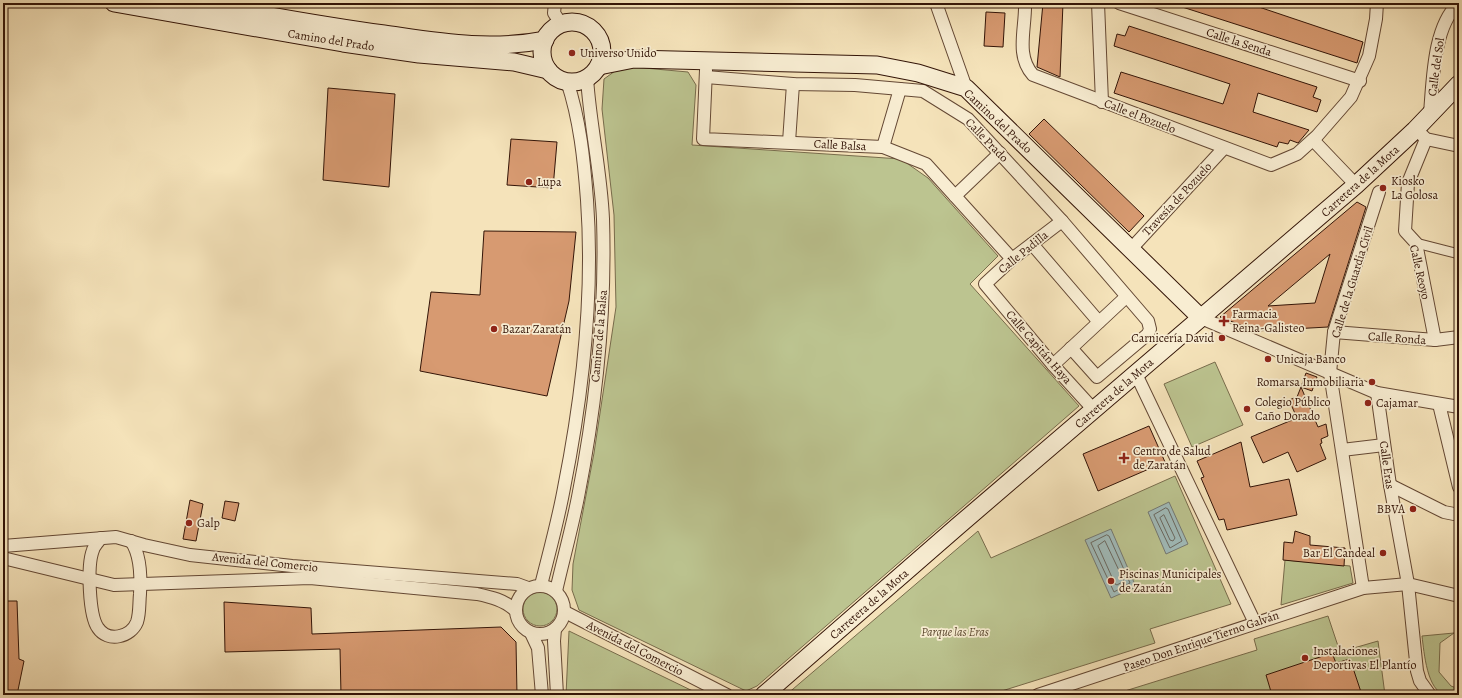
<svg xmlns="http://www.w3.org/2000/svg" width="1462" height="698" font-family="Alegreya,serif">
	<rect width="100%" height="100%" fill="#f5e3ba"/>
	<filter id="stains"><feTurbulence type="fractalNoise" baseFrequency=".005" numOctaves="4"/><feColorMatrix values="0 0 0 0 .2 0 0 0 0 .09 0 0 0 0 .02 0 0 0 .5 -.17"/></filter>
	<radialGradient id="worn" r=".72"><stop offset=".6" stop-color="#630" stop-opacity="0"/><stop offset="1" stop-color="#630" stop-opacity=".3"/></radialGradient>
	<!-- green -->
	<g fill="#bcc490" stroke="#786c4c">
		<path d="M622,66L688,72L696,85L692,145L901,159L928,178L998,256L970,284L1079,406L757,686L746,691L579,610L572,590L573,564L594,453L616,307L614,215L602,109L604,79Z"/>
		<path d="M1215,362L1243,425L1192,447L1164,384Z"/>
		<path d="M1175,476L1231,604L1150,629L1155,643L989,695H786L978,531L991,558Z"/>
		<path d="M1285,560L1350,566L1353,583L1281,605Z"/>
		<circle cx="540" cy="609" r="17"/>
		<path d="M1328,616L1340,652L1378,641L1385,695H1112L1257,650L1254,639Z"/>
		<path d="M569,631L701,695H566Z"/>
		<path d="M1454,633L1440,643L1439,672L1451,686L1459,689V695C1455,695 1450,696 1446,695C1427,692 1424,652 1422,636Z"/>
	</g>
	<!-- water -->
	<g fill="#a0bbba" stroke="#747872">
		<path d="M1169,502L1188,544L1166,554L1148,512Z"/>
		<path d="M1111,529L1136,587L1111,598L1085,540Z"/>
	</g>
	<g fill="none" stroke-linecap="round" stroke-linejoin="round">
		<!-- shore -->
		<g stroke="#6a6860" stroke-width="1">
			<path d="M1166,508L1168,509L1182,541L1170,548L1154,515Z"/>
			<path d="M1164,515L1175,538L1173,541L1170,540L1160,518Z"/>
			<path d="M1107,535L1109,536L1130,583L1114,592L1091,543Z"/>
			<path d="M1105,541L1124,581L1117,585L1115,584L1098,546Z"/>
		</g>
	</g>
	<!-- building -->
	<g fill="#d79a71" stroke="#331407" fill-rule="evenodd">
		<path d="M1043,3H1063L1060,77L1037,67Z"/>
		<path d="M1176,3H1247L1363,42L1357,63L1176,5Z"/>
		<path d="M986,12L1005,13L1003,47L984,46Z"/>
		<path d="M1129,26L1317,87L1313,97L1321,100L1317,112L1258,93L1253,112L1309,130L1298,143L1290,140L1288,144L1279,142L1277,147L1114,93L1121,72L1223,104L1230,84L1114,46L1117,34L1125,36Z"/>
		<path d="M328,88L395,94L389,187L323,180Z"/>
		<path d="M1044,119L1144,216L1129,232L1029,134Z"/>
		<path d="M511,139L557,142L553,188L507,185Z"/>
		<path d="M1357,202L1366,207L1328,327L1256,331L1220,317ZM1330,254L1315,303L1268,306Z"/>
		<path d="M484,231L576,232L569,301L547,396L420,371L431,292L480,295Z"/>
		<path d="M1306,373L1317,377L1312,391L1301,387Z"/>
		<path d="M1301,387L1318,427L1326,424L1328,436L1321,439L1322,443L1320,444L1326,459L1297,472L1288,452L1263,463L1251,437L1297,418L1289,400L1297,397Z"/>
		<path d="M1149,426L1165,462L1098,491L1083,454Z"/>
		<path d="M1241,442L1250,487L1289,479L1297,515L1227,530L1224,519L1219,520L1201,478L1204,477L1197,461Z"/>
		<path d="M190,500L203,504L196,541L183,539Z"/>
		<path d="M225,501L239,503L235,521L222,518Z"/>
		<path d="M1295,531L1310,536V545L1345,548L1344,566L1283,560L1284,542L1293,543Z"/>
		<path d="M3,601H17L19,659L24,661L17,695H3Z"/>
		<path d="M224,602L311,608L312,634L501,627L516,642L517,695H341L340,649L225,652Z"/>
		<path d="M1332,653L1336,663L1350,659L1362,695H1272L1266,675Z"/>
	</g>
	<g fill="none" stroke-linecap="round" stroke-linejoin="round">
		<defs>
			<path id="pedestrian" d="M1416,243L1459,254"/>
			<g id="minor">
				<path d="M555,3L554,13L561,24"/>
				<path d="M936,3L966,88"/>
				<path d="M1025,3C1026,28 1015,55 1033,75L1271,165L1297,154L1317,136L1351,97L1369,56L1376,19L1377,3"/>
				<path d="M1098,3L1102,102"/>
				<path d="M1119,3L1360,81"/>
				<path d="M706,70L703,139L883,147L926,164L1012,259"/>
				<path d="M706,77L793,84L855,85L923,91L968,119L1062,221L1148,321L1150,329L1148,334L1097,377L1071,348"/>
				<path d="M1430,113C1433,80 1433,26 1459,3"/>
				<path d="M1421,134L1426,139L1459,146"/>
				<path d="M1426,139L1408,183L1405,231L1416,243L1435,340"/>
				<path d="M1313,140L1356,185"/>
				<path d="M789,142L793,84"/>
				<path d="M883,147L900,89"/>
				<path d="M955,196L1000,153"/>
				<path d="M1062,221L1012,259L985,284L1053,365L1094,410"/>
				<path d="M1032,244L1099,322"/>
				<path d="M1130,250L1224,148"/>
				<path d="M1201,318L1377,393L1459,407"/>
				<path d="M1334,332L1435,340L1459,337"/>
				<path d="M1053,365L1126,297"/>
				<path d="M1136,374L1255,623"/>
				<path d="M1377,393L1390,485L1408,584L1417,671L1420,681L1430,695"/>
				<path d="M1439,404L1459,487"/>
				<path d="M1342,450L1384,445"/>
				<path d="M1390,485L1444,512L1459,515"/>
				<path d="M101,538C98,542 94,546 93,550C87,565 89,616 98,628C108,643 131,637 137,622C140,613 139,603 140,594C141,578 141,555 131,541"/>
				<path d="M3,546L116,537L144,545L190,555L292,566L517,584L528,588"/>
				<path d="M3,558L114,585L310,578L477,594C491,597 504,600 515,610"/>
				<path d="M541,585C549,553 558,521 564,488C583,393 594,297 587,200C584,160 580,120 567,81"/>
				<circle cx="540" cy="610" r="24"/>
				<path d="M1363,588L1330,373L1334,332L1379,192"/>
				<path d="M556,591C563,560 572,528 578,497C596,406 606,312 603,219C601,171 590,125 587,78"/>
				<path d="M565,612L727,695"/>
				<path d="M555,629L554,641L557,695"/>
				<path d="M531,633L538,648L542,695"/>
				<path d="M1038,695L1363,588L1408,584L1459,596"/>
			</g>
			<g id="secondary">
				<path d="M114,3L343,43L419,54L514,62L548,70"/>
				<path d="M197,3C259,14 322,26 384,34C440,42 488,51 545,40"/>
				<circle cx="572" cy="52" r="30"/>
				<path d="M599,66L634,59L877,65L918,73L966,88L1201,318"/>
				<path d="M764,695L958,526L1356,185L1415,130L1459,84"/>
			</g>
		</defs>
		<!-- pedestrian casing -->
		<use href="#pedestrian" stroke="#644834" stroke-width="11"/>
		<!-- minor casing -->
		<use href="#minor" stroke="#644834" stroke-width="14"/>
		<!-- secondary casing -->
		<use href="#secondary" stroke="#331407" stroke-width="19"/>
		<!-- pedestrian -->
		<use href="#pedestrian" stroke="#f8edd2" stroke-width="9"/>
		<!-- minor -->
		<use href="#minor" stroke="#f8edd2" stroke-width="12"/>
		<!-- secondary -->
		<use href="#secondary" stroke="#f8edd2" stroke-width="17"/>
	</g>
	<!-- markers -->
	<g fill="#8f2418" stroke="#f8edd2" stroke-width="1.5">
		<circle cx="572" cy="53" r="4"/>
		<circle cx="529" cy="182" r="4"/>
		<circle cx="1383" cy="188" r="4"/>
		<path d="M1222 315h4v4h4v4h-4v4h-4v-4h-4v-4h4z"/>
		<circle cx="494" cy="329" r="4"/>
		<circle cx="1222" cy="338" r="4"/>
		<circle cx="1268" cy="359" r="4"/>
		<circle cx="1372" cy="382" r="4"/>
		<circle cx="1368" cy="403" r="4"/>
		<circle cx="1247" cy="409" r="4"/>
		<path d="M1122 452h4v4h4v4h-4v4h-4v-4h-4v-4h4z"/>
		<circle cx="1413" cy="509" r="4"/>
		<circle cx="189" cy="523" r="4"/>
		<circle cx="1383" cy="553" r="4"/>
		<circle cx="1111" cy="581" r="4"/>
		<circle cx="1305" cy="658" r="4"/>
	</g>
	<g text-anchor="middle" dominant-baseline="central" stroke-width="3.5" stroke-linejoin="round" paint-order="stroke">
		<!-- street labels -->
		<g font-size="12" fill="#331407" stroke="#f8edd2">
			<text transform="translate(331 40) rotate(9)">Camino del Prado</text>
			<text transform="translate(1239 42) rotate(18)">Calle la Senda</text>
			<text transform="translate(1436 67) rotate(-82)">Calle del Sol</text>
			<text transform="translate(1140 116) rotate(21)">Calle el Pozuelo</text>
			<text transform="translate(998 121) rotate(43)">Camino del Prado</text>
			<text transform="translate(987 140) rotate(46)">Calle Prado</text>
			<text transform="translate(840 145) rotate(3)">Calle Balsa</text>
			<text transform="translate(1360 181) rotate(-42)">Carretera de la Mota</text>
			<text transform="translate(1177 199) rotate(-47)">Travesía de Pozuelo</text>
			<text transform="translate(1023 252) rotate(-39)">Calle Padilla</text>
			<text transform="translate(1420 272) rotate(77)">Calle Reoyo</text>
			<text transform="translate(1352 282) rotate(-73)">Calle de la Guardia Civil</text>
			<text transform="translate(599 336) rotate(-85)">Camino de la Balsa</text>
			<text transform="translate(1397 338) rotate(4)">Calle Ronda</text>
			<text transform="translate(1039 347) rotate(49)">Calle Capitán Haya</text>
			<text transform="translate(1114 393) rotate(-41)">Carretera de la Mota</text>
			<text transform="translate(1387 465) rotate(82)">Calle Eras</text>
			<text transform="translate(265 562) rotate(6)">Avenida del Comercio</text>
			<text transform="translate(869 604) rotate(-41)">Carretera de la Mota</text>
			<text transform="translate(1201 641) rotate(-19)">Paseo Don Enrique Tierno Galván</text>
			<text transform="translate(635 648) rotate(27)">Avenida del Comercio</text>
		</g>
		<!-- poi labels -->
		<g font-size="12" fill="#331407" stroke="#f8edd2" text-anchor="start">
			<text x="580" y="53">Universo Unido</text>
			<text x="1391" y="181">Kiosko<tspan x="1391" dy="14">La Golosa</tspan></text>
			<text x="537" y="182">Lupa</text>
			<text x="1232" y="314">Farmacia<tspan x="1232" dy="14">Reina-Galisteo</tspan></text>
			<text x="502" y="329">Bazar Zaratán</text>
			<text x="1214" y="338" text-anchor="end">Carnicería David</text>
			<text x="1276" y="359">Unicaja Banco</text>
			<text x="1364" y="382" text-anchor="end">Romarsa Inmobiliaria</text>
			<text x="1255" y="402">Colegio Público<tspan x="1255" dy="14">Caño Dorado</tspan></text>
			<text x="1376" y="403">Cajamar</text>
			<text x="1133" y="451">Centro de Salud<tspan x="1133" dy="14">de Zaratán</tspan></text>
			<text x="1405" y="509" text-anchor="end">BBVA</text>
			<text x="197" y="523">Galp</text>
			<text x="1375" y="553" text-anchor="end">Bar El Candeal</text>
			<text x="1119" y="574">Piscinas Municipales<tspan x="1119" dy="14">de Zaratán</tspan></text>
			<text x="1313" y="651">Instalaciones<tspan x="1313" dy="14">Deportivas El Plantío</tspan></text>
		</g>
		<!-- park labels -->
		<g font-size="12" font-style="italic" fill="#5c4930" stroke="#f8edd2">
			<text x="955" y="632">Parque las Eras</text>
		</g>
	</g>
	<!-- margin -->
	<rect width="1462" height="698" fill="none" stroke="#f5e3ba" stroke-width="16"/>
	<rect x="4" y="4" width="1454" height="690" fill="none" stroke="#331407" stroke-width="2"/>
	<rect x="8" y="8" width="1446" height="682" fill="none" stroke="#331407"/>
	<rect width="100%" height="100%" filter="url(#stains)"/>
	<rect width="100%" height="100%" fill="url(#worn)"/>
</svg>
